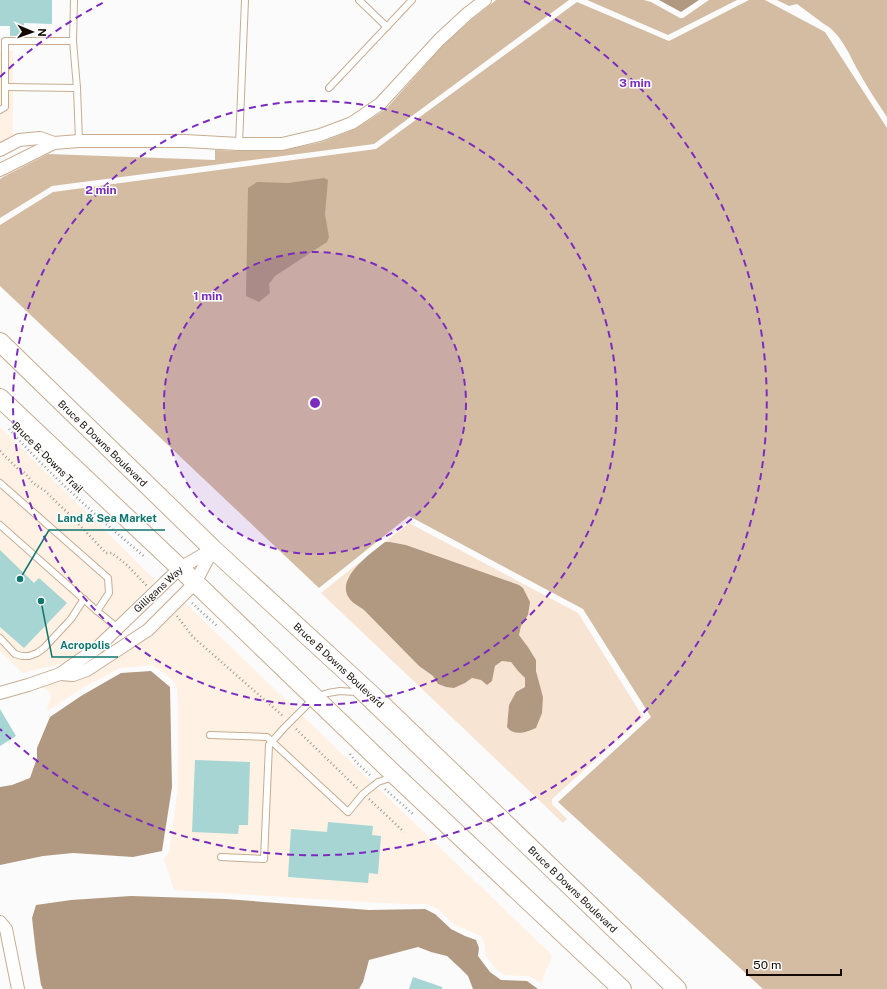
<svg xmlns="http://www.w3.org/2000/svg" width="887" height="989" font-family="'Public Sans',sans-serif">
	<rect width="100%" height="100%" fill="#fbfbfb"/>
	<!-- built -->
	<g fill="#fff1e3">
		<path d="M0,51H13V135L0,142Z"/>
		<path d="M0,427L155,580L94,643L64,663L23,673L0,651Z"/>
		<path d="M185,603L552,955L551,959L541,983L529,976L504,975L495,968L485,954V946L481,936L455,925L438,909L426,904H402L348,901L174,890L164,859L166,856L169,852L178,788V705L177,687L175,683L164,673L152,665L120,668L77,691L51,709L47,710L51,695L49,692L43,687L58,682L59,683L62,681H75L91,676L153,635Z"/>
	</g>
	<!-- green -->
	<path fill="#f7e4d2" d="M409,523L578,613L643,717L552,799V804L567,819L563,823L321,593L361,561L347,579L355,604L364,610L419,666L433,676L438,684L446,687H454L465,683L472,678L492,681L495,666L502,661L511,662L518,671L525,678V687L516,692L509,705L507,727L543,697L536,671V660L528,647L519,635L521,626L528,615L523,588L519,585L406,545L390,542H385Z"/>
	<!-- forest -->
	<g fill="#d4bca2">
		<path d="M496,0H569L374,144L52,186L0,218V179L3,177L48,154L215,160V150L240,151L284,150L322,142L355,129L386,109L444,44L472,19Z"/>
		<path d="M587,0H644L651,2L680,18H683L709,0H737L668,35Z"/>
		<path d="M749,0H765L825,32L887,128V989H763L558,802L651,717L583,609L409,516L319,588L0,286V225L53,192L376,149L577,2L669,41Z"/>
		<path d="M777,0H887V117C878,103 868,89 860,74C850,57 842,34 824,24L797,4L789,6Z"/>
	</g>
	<!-- water -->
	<g fill="#b19981">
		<path d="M659,0H699L681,12Z"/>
		<path d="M324,178L328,180L325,214L329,237L327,242L275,276L269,284L270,293L259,302L246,296L248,188L257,182L288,183Z"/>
		<path d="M385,542H390L406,545L519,585L523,588L530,602L528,615L521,626L519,635L528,647L536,660V671L543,697L542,713L536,728C527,732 514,737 507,727L509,705L516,692L525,687V678L518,671L511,662L502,661L495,666L492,681L487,685L481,680L472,678L465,683L454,688L446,687L438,684L433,676L419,666L364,610C359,606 352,603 349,598C335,578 371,553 385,542Z"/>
		<path d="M151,671L170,687L172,787L162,851L133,857L73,853L43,856L0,865V787L12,785L30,778L37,758V748L50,717L81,696L121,673Z"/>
		<path d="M131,896L226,899L369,910L425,909L435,914L451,929L465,936L476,940L479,948L478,956L490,972L501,980L527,981L538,989H473L468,976L460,968L447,956L431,952L418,947L369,960L363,982L359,989H43L41,985L36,953L32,918L36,905L71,900Z"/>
	</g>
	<!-- building -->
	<g fill="#a6d5d4">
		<path d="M0,0H52V24L24,23V36H10V26H0Z"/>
		<path d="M0,550L34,583L39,578L67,603L24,648L0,627Z"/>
		<path d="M0,709L16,736L0,746Z"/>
		<path d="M195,760L250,762L248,825H239L238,834L192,832Z"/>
		<path d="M328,822L373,826L372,835L381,836L378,874L369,873L368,883L288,877L291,829L327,832Z"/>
		<path d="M413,977L442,987V989H409Z"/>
	</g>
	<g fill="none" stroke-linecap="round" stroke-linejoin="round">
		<defs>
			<g id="lane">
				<path d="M359,0L387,27"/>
				<path d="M5,87L77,88L73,41"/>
				<path d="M77,88L79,141"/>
				<path d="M329,88L412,0"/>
				<path d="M0,110L5,107V41H73L74,0"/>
				<path d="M239,144L245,0"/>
				<path d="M0,483L108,578L109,593L97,611L118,628"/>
				<path d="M0,525L97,611"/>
				<path d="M0,638L15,654L22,656H29L37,653L44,648L71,619L84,599"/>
				<path d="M210,735L267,737L348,812L363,794L378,782L393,777"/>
				<path d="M221,857L264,859L269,745L284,728L315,697L328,693L340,691L355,692L486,818L494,819"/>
			</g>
			<g id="street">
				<path d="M0,150L19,140L40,138L54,143"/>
				<path d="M0,170L54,143L79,141H185L239,144H282L320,135L352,123L380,104L439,40L467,14L485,0"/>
				<path d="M60,674L73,675L87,670L148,630L195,583L213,549"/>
				<path d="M0,693L28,685L60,674L97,648L180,568L213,549"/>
				<path d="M0,922L6,929L18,989"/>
			</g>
			<g id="secondary">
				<path d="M0,342L213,549L374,697L677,989"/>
				<path d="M0,398L180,568L396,776L622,989"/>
			</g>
		</defs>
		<!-- lane casing -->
		<use href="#lane" stroke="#c7ac91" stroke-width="8"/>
		<!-- street casing -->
		<use href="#street" stroke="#c7ac91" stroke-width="14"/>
		<!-- secondary casing -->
		<use href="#secondary" stroke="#c7ac91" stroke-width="20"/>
		<!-- path -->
		<g stroke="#9e9a97" stroke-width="2.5" stroke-dasharray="1 3" stroke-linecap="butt">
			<path d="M9,429C50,475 97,517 145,557"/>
			<path d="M0,451L18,469L25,473L33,483L45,491L71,516L106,553H112L127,565L147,586"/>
			<path d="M192,603L217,626"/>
			<path d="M177,616L193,637L284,717"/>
			<path d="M296,729L357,788"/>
			<path d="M350,754L357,763L371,776"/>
			<path d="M385,789L413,814"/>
			<path d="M369,799L404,832"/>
		</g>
		<!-- lane -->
		<use href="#lane" stroke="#fff" stroke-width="6"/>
		<!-- street -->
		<use href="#street" stroke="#fff" stroke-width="12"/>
		<!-- secondary -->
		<use href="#secondary" stroke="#fff" stroke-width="18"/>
	</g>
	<!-- distance rings -->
	<circle cx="315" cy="403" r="151" fill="#7b2cbf" fill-opacity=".12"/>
	<g fill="none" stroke="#7b2cbf" stroke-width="2" stroke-dasharray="7 5">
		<circle cx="315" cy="403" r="151"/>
		<circle cx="315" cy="403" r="302"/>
		<path d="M0 77A453 453 0 0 1 106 1M524 1A453 453 0 1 1 0 729"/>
	</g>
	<g text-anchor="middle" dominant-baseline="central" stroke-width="3" stroke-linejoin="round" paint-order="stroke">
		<!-- street labels -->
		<g font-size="10" fill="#130a03" stroke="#fff">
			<text transform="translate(103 443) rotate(44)">Bruce B Downs Boulevard</text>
			<text transform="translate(48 457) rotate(45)">Bruce B. Downs Trail</text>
			<text transform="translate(158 589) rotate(-43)">Gilligans Way</text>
			<text transform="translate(339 665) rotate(43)">Bruce B Downs Boulevard</text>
			<text transform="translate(573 889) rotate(44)">Bruce B Downs Boulevard</text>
		</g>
	</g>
	<circle cx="315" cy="403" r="6" fill="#7b2cbf" stroke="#fff" stroke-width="2"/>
	<g font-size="12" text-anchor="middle" font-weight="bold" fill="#7b2cbf" stroke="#fff" stroke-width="3" stroke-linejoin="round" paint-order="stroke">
		<text x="635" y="87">3 min</text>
		<text x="101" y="194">2 min</text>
		<text x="208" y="300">1 min</text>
	</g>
	<!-- callouts -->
	<path fill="none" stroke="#0f766e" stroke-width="1.5" d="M20 579L49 530H165M41 601L52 657H118"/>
	<g fill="#0f766e" stroke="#fff" stroke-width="1.5">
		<circle cx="20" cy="579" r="4"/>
		<circle cx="41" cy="601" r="4"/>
	</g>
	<g font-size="11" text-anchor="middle" font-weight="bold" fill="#0f766e" stroke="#fff" stroke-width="3" stroke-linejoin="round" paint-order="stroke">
		<text x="107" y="522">Land &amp; Sea Market</text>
		<text x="85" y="649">Acropolis</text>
	</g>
	<!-- north arrow -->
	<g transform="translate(32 32) rotate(92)" stroke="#ffffff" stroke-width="3" paint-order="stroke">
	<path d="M0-3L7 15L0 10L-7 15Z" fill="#130a03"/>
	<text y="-6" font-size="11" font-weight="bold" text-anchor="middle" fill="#130a03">N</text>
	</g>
	<!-- scale -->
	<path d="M747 969v6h94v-6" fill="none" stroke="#130a03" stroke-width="2"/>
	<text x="753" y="969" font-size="12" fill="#130a03" stroke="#ffffff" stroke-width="3" paint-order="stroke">50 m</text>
</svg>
